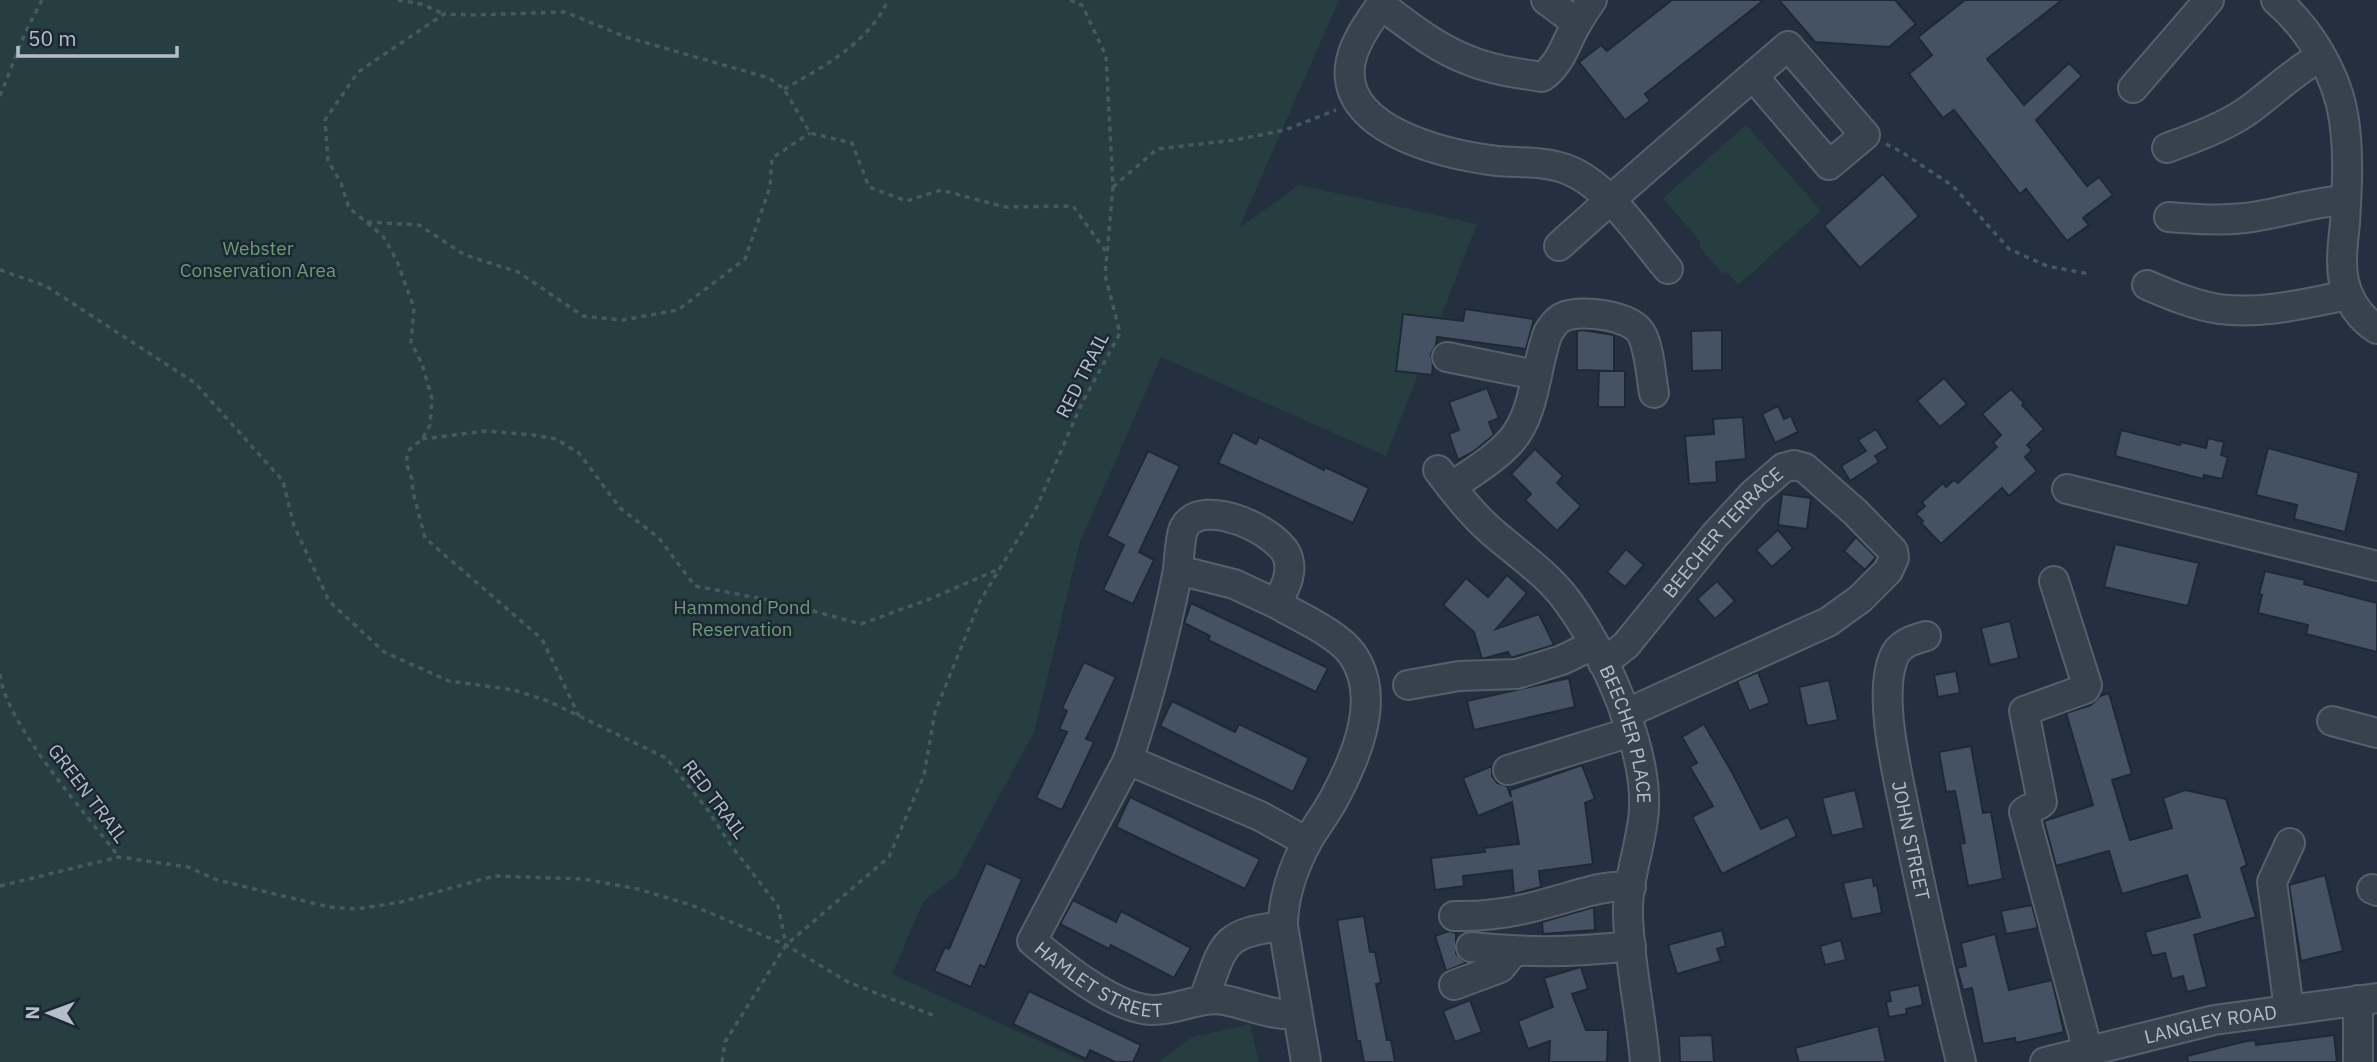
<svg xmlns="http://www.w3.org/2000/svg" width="2377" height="1062" font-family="'IBM Plex Sans',sans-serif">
	<rect width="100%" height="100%" fill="#24303f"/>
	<!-- green -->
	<g fill="#263e40">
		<path d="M0,0H1339L1239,228L1299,185L1477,224L1386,456L1161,357L1080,542L1034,732L955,877L923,902L892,974L1085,1062H0Z"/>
		<path d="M1746,125L1821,211L1738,285L1726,271L1723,274L1698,245L1701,242L1663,198Z"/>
		<path d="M1250,1024L1259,1062H1159L1193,1037Z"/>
	</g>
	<!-- building -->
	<g fill="#455263" stroke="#1f2936" stroke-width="2">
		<path d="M1672,0H1764L1645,94L1650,101L1625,120L1579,62L1601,45L1607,51Z"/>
		<path d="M1779,0H1895L1916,24L1889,47L1815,42Z"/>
		<path d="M1965,0H2062L1987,59L2024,105L2069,63L2082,76L2036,120L2087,186L2099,177L2113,195L2083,218L2089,225L2067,241L2026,189L2020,194L1954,110L1943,118L1909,74L1932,55L1918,37Z"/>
		<path d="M1883,174L1919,216L1860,268L1824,226Z"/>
		<path d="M1465,309L1534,319L1526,349L1437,337L1436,345L1431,354L1433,365L1432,375L1396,371L1403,314L1463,321Z"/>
		<path d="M1582,330L1614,335V371L1577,370V331Z"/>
		<path d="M1722,330V370L1692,371L1691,331Z"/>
		<path d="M1599,371H1625V407H1598Z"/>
		<path d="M1944,378L1967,404L1940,427L1917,401Z"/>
		<path d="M1487,388L1499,418L1489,422L1494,435L1473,452L1458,460L1449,434L1459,430L1449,402Z"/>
		<path d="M2011,389L2024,403L2022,405L2044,429L2027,445L2032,450L2025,457L2037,471L2009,496L2002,488L1941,544L1921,523L1923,521L1916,514L1925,506L1922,502L1943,483L1946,487L1954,480L1958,483L1997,447L1993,443L2001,435L1982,414Z"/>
		<path d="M1778,406L1784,419L1791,416L1798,432L1775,443L1762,414Z"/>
		<path d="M1743,417L1746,459L1716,462L1717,482L1689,484L1685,436L1714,434L1713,419Z"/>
		<path d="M1876,429L1888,448L1875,456L1879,462L1850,481L1841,466L1866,451L1858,440Z"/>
		<path d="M2121,430L2180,445L2181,442L2206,448L2208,438L2224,442L2221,455L2228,457L2222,479L2204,475L2203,479L2115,456Z"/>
		<path d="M1233,432L1256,444L1259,437L1324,470L1325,467L1369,488L1353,523L1218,463Z"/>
		<path d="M2268,448L2359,473L2345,532L2294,519L2297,505L2256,495Z"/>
		<path d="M1535,449L1563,476L1557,483L1581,506L1557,531L1525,500L1531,494L1511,474Z"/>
		<path d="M1148,451L1180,466L1139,552L1154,560L1133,604L1103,590L1124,545L1107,536Z"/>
		<path d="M1782,494L1811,498L1807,529L1778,525Z"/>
		<path d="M1778,530L1793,548L1772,567L1756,550Z"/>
		<path d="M1856,537L1876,557L1865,570L1844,551Z"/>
		<path d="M2115,544L2199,563L2188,606L2104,587Z"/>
		<path d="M1626,549L1644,565L1625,587L1607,572Z"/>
		<path d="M2265,571L2305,580L2304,584L2377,603V652L2306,634L2308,625L2258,613L2262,595L2259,594Z"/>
		<path d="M1507,575L1527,593L1496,629L1539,614L1554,645L1514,657L1511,658L1508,652L1482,659L1474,632L1443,605L1466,578L1488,597Z"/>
		<path d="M1717,581L1735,601L1715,619L1697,599Z"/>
		<path d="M1191,603L1328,668L1316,692L1208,640L1210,636L1184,623Z"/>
		<path d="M2010,621L2019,658L1990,665L1981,628Z"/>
		<path d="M1084,662L1116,677L1086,739L1094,742L1062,810L1036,798L1067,732L1059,729L1067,711L1062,708Z"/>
		<path d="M1956,671L1960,693L1938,697L1934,675Z"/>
		<path d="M1758,672L1770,703L1749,711L1737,681Z"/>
		<path d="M1569,678L1575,707L1474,730L1467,701Z"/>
		<path d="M1829,680L1838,720L1807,726L1799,687Z"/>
		<path d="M2109,693L2132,774L2112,780L2130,840L2172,828L2163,798L2185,790L2226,799L2247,865L2241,868L2256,917L2194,935L2207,987L2187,992L2183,976L2172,979L2165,953L2152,956L2145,932L2200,917L2187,875L2122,894L2109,851L2056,866L2044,821L2093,805L2066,713L2091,705L2100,696Z"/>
		<path d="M1172,701L1235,732L1239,724L1309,758L1293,792L1160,726Z"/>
		<path d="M1704,724L1733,774L1761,829L1788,817L1797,836L1722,874L1692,817L1713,806L1690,767L1697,763L1682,737Z"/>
		<path d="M1971,746L1983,813L1991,812L2003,879L1968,886L1960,844L1965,843L1955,791L1946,792L1939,752Z"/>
		<path d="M1582,765L1595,799L1585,803L1593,864L1539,871L1541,887L1514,894L1512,870L1463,876L1464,886L1435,890L1431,858L1485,852L1484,848L1519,844L1512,802L1478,816L1463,778L1492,766V776L1497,783L1507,786L1511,797L1510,790Z"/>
		<path d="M1855,790L1864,828L1832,836L1822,798Z"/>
		<path d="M1130,797L1260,859L1245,889L1116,827Z"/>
		<path d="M986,863L1022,879L985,967L980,965L971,987L934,971L945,947L949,949Z"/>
		<path d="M2325,875L2343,951L2301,961L2289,885Z"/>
		<path d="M1872,877L1874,886L1877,885L1882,913L1852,919L1843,883Z"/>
		<path d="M1073,900L1116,922L1121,911L1191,948L1174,978L1111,945L1109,949L1060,924Z"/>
		<path d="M2032,905L2038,928L2006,934L2001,911Z"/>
		<path d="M1594,907L1595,930L1543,934L1542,922Z"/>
		<path d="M1364,916L1370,952H1375L1381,983L1376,984L1387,1040H1391L1395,1062H1364L1360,1041H1357L1337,920Z"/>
		<path d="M1722,930L1726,946L1717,949L1721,961L1677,974L1668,945Z"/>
		<path d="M1449,931L1456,933V953L1466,963L1446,971L1435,936Z"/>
		<path d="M1995,934L2009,990L2052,980L2064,1032L2016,1043L2015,1038L1983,1044L1972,988L1963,990L1957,968L1966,966L1961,943Z"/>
		<path d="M1841,940L1846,960L1825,965L1820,946Z"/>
		<path d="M1581,967L1588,989L1572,994L1586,1030H1608L1607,1062H1549L1550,1041L1528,1049L1518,1021L1553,1007L1544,978Z"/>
		<path d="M1919,985L1923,1005L1906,1009L1907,1014L1889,1017L1886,1002L1891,1001L1889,991Z"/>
		<path d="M1029,991L1141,1045L1133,1062H1115L1090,1050L1086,1059L1013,1024Z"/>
		<path d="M1470,1000L1482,1032L1455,1042L1443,1011Z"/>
		<path d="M1878,1026L1886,1062H1799L1795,1048Z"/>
		<path d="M1712,1035L1714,1062H1680L1679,1036Z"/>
		<path d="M2334,1035L2337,1062H2188L2187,1056L2242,1042L2255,1040L2256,1045Z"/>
	</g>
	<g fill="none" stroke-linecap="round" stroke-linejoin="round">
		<defs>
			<g id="minor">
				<path d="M1384,0C1371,20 1353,42 1350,66C1342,132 1449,155 1497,161C1520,163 1544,161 1566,169C1607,184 1640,236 1668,269"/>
				<path d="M1546,0L1577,23"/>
				<path d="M2276,0C2310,29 2338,76 2344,120C2349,154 2347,189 2345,223C2343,242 2340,263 2344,282C2349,302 2360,318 2377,329"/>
				<path d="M1381,5C1408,25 1436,48 1468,60C1492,70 1517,73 1542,77C1561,64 1565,44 1576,25C1581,16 1586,8 1592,0"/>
				<path d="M2133,88L2209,0"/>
				<path d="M2167,148C2194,138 2222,128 2246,112C2271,94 2293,72 2320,57"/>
				<path d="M2169,217C2194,219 2219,221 2245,218C2279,214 2311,202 2346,200"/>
				<path d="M1559,246C1634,178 1711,112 1788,46L1865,135L1829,165L1753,76"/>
				<path d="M2147,285C2170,295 2194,305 2219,309C2262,315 2307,303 2348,295"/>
				<path d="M1447,357L1536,375"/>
				<path id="s1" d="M1438,470C1454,491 1470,512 1490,530C1516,553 1547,573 1568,602C1604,652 1647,746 1644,809C1642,844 1627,879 1628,914C1629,963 1641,1013 1645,1062"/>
				<path d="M1451,487C1471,473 1495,459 1511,441C1536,412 1535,367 1548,333C1552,327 1556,320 1563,317C1581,309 1630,315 1641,333C1649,346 1651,376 1654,393"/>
				<path d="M2067,489L2377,566"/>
				<path d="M1178,570C1165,635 1149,698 1128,760L1260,816L1307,842"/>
				<path d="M2054,581L2087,685L2085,689L2024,711L2042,802C2037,808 2029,807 2024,812L2088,1051"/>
				<path d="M1277,604L1234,584L1178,570C1179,560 1180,536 1184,528C1202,494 1282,533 1288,558C1293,575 1284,589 1277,604C1299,617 1338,634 1352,654C1382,696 1357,755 1336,795C1328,811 1317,825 1308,840C1294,866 1283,897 1283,926L1306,1062"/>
				<path id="s2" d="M1926,636C1912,640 1898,644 1893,659C1878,698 1898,776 1906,817C1923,899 1941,981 1961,1062"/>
				<path id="s3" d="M1603,663L1626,645L1715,535L1754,493L1783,468L1794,465L1805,468L1855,512L1893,551L1894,558L1888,571L1860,599L1828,622L1625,714"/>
				<path d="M1408,685L1459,676L1517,674L1562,660L1593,645"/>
				<path d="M2332,721L2377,733"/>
				<path id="s4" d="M1128,760L1032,941C1060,964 1113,1008 1151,1010C1177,1011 1199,996 1224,1000C1250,1005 1271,1016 1297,1014"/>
				<path d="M1508,770L1631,732"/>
				<path d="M2372,889L2377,891"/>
				<path d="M1454,916C1486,917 1521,911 1551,902C1578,895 1604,884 1631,887"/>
				<path d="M1471,947C1523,953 1579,952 1631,946"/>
				<path d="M1454,985L1500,968L1514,951"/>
				<path d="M1204,999C1224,944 1221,933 1283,926"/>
				<path d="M2358,1000V1062"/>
				<path d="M2289,1009L2272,882L2290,843"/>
				<path id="s5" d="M2045,1062L2214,1020L2377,998"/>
			</g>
		</defs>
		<!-- minor casing -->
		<use href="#minor" stroke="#56606d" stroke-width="32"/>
		<!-- path -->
		<g stroke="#445b5d" stroke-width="3.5" stroke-dasharray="5 5" stroke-linecap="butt">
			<path d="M398,0L421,4L444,14"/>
			<path d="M784,89C823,67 869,43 888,0"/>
			<path d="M0,96L25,33L42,0"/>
			<path d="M1886,144L1900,151L1953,186L2009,249L2047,266L2089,274"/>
			<path d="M1113,187L1157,149L1235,140L1285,130L1336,110"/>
			<path d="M367,222L419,225L465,255L518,272L583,316L622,320L678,310L745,259L770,187L772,158L810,133"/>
			<path d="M0,270L46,286L195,383L283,481L294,526L329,601L384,652L449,681L514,690L548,701L666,758L707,809L730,844L778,906L786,945"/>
			<path d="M422,439L486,431L533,435L556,439L579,453L620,508L659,538L695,586L784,603L861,624L930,599L999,569"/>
			<path d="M0,674C4,722 88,816 119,857"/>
			<path d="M579,716L542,639L425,538L413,492L412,479L406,463L408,451L422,439L430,425L432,399L422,364L411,342L414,308L397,261L383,236L349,208L341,183L328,161L325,120L358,72L444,14L473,15L565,12L626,37L769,78L784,89L810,133L852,143L869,187L906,201L941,190L1005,207L1073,206L1107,253"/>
			<path d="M0,886L119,857L188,867L217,880L329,907L357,909L401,902L494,876L584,879L638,889L691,905L786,945L848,982L935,1016"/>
			<path d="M722,1062L725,1042L786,945L889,857L924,775L935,712L980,601L1035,511L1081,405L1120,333L1105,275L1113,187L1106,56L1082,5L1070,0"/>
		</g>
		<!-- minor -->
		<use href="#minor" stroke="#38424f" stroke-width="28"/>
	</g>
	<g text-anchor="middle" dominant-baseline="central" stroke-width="5" stroke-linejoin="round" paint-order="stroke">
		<!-- park labels -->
		<g font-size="19" fill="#6b9c75" stroke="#1d2734">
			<text x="258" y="248">Webster<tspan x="258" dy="22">Conservation Area</tspan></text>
			<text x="742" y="607">Hammond Pond<tspan x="742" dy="22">Reservation</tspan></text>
		</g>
		<!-- street labels -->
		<g font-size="19" fill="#b4bdca" stroke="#1d2734">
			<text transform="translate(1082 375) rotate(-63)">RED TRAIL</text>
			<text stroke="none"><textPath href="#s3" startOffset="178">BEECHER TERRACE</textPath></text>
			<text stroke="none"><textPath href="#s1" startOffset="332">BEECHER PLACE</textPath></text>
			<text transform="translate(88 793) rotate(53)">GREEN TRAIL</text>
			<text transform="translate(715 799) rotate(53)">RED TRAIL</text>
			<text stroke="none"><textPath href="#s2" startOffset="226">JOHN STREET</textPath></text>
			<text stroke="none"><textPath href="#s4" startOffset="284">HAMLET STREET</textPath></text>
			<text stroke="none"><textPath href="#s5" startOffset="170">LANGLEY ROAD</textPath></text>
		</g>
	</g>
	<!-- north arrow -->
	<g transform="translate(49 1013) rotate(271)" stroke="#1d2734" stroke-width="5" paint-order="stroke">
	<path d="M0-5L12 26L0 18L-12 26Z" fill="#b4bdca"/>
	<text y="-10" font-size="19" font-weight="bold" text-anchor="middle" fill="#b4bdca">N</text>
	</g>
	<!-- scale -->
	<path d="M18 46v10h159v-10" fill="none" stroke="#b4bdca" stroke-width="3.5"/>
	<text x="28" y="46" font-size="21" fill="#b4bdca" stroke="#1d2734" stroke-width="5" paint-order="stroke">50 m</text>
</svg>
